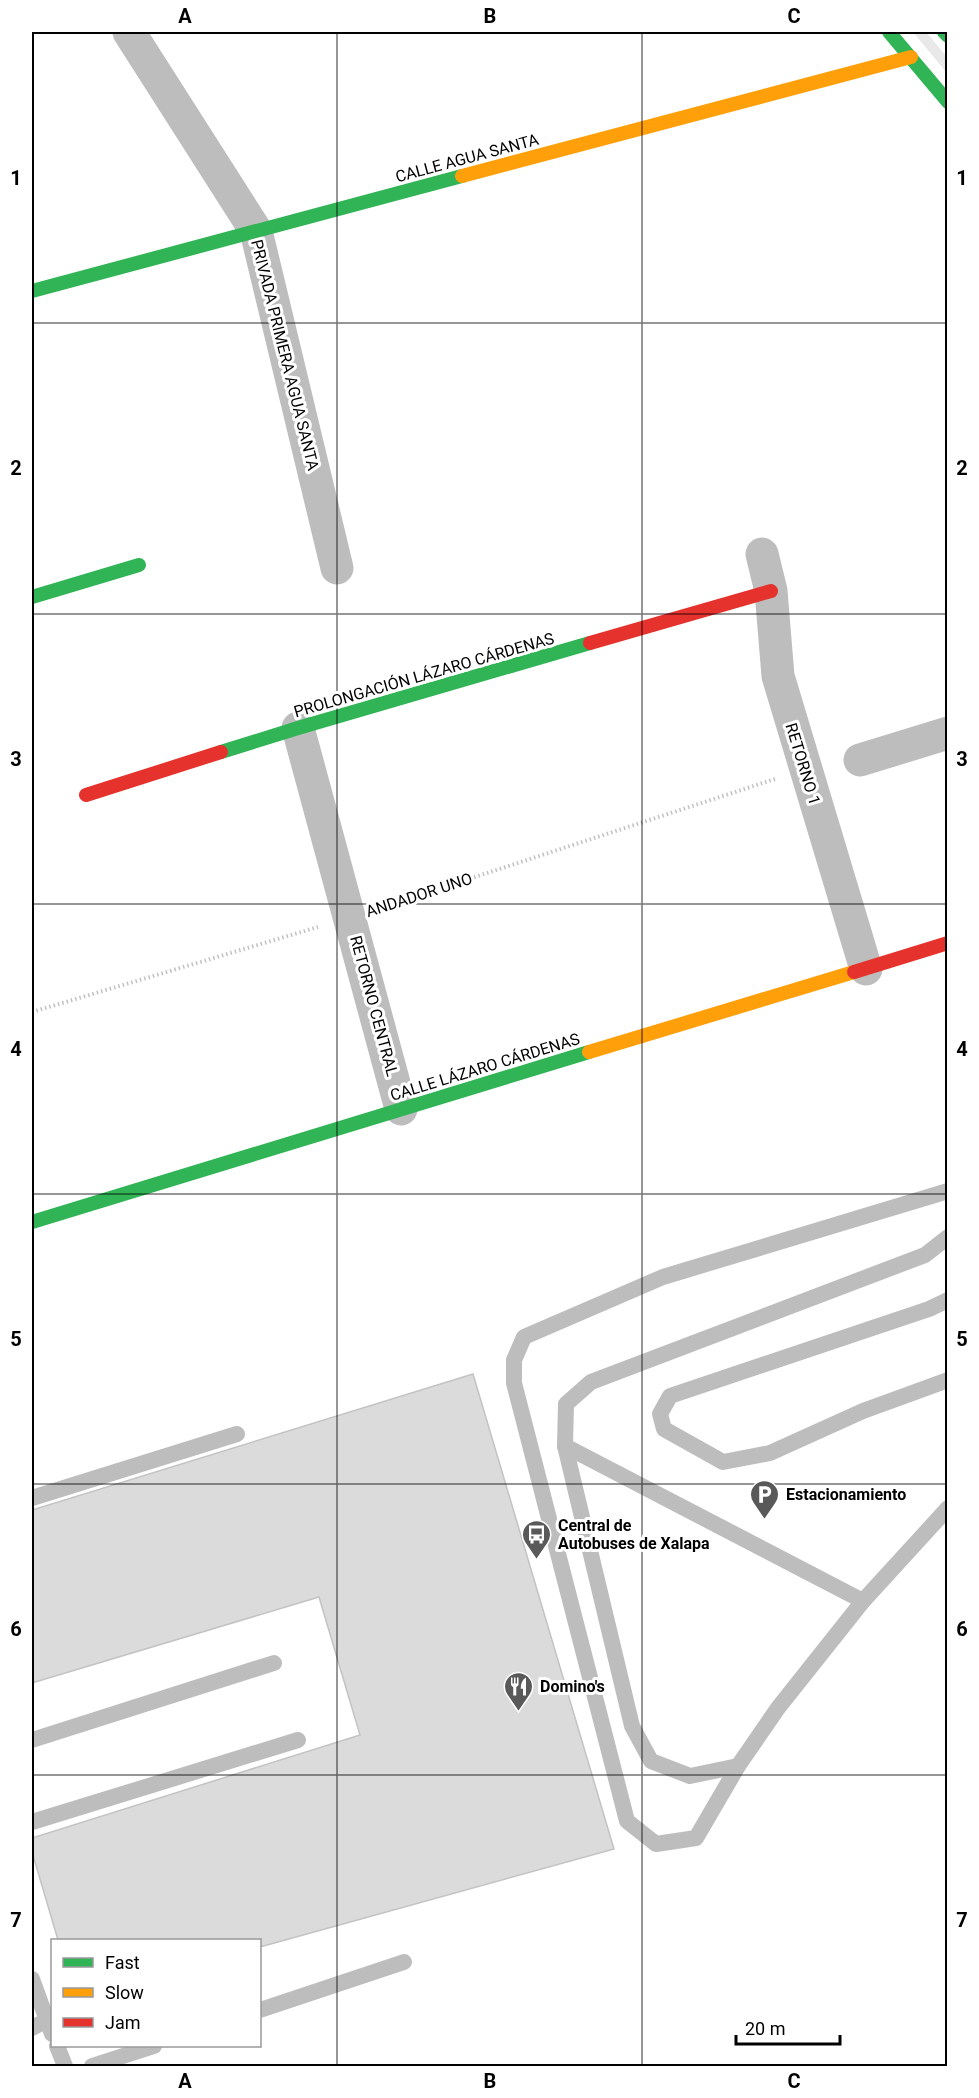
<svg xmlns="http://www.w3.org/2000/svg" width="979" height="2098" font-family="Roboto,sans-serif">
	<rect width="100%" height="100%" fill="#fff"/>
	<!-- green -->
	<path fill="#e8e8e8" d="M913,32H926L947,57V73Z"/>
	<!-- building -->
	<path fill="#dbdbdb" stroke="#c3c3c3" stroke-width="1.5" d="M473,1374L614,1849L260,1947V1940H58L32,1852V1838L360,1735L319,1597L32,1683V1510Z"/>
	<g fill="none" stroke-linecap="round" stroke-linejoin="round">
		<!-- path -->
		<g stroke="#c2c2c2" stroke-width="4" stroke-dasharray="1.5 3" stroke-linecap="butt">
			<path d="M380,908L775,779"/>
			<path d="M32,1012L318,927"/>
		</g>
		<!-- lane -->
		<g stroke="#bdbdbd" stroke-width="16">
			<path d="M948,1191L663,1277L524,1337L514,1360V1383L627,1821L656,1844L696,1838L738,1766L778,1708L863,1601L948,1508"/>
			<path d="M948,1300L929,1309L670,1396L660,1414L664,1429L723,1462L770,1453L863,1411L948,1380"/>
			<path d="M565,1446L863,1601"/>
			<path d="M32,1498L237,1434"/>
			<path d="M32,1740L274,1663"/>
			<path d="M738,1766L690,1776L651,1761L632,1726L565,1446L566,1404L591,1382L925,1255L948,1237"/>
			<path d="M32,1822L298,1740"/>
			<path d="M32,1979L52,2034"/>
			<path d="M260,2010L404,1962"/>
			<path d="M32,2028L47,2020"/>
			<path d="M57,2046L65,2066"/>
			<path d="M92,2066L154,2046"/>
		</g>
		<!-- street -->
		<g stroke="#bdbdbd" stroke-width="33">
			<path d="M129,32L256,231L337,568"/>
			<path d="M762,554L771,591L778,676L866,969"/>
			<path d="M298,728L401,1109"/>
			<path d="M860,760L948,733"/>
		</g>
		<!-- fast -->
		<g stroke="#30b455" stroke-width="14">
			<path d="M889,32L948,102"/>
			<path d="M944,32L948,36"/>
			<path d="M32,291L462,176"/>
			<path d="M32,597L139,565"/>
			<path d="M221,752L298,728L590,643"/>
			<path d="M32,1222L589,1052"/>
		</g>
		<!-- slow -->
		<g stroke="#ff9f0a" stroke-width="14">
			<path d="M462,176L911,57"/>
			<path d="M589,1052L854,972"/>
		</g>
		<!-- jam -->
		<g stroke="#e5322d" stroke-width="14">
			<path d="M590,643L771,591"/>
			<path d="M86,795L221,752"/>
			<path d="M854,972L948,943"/>
		</g>
	</g>
	<!-- grid -->
	<path fill="none" stroke="#000" stroke-width="1.5" stroke-opacity="0.55" d="M337,32V2066M642,32V2066M32,323H948M32,614H948M32,904H948M32,1194H948M32,1484H948M32,1775H948"/>
	<!-- icons -->
	<defs>
		<symbol id="parking-pin" viewBox="-11 -11 22 30"><path d="M0 17L-7.5 6A9.5 9.5 0 1 1 7.5 6Z" fill="#595959" stroke="#fff"/><path d="M-3.5-5.5H1a3.5 3.5 0 0 1 0 7H-1V5.5H-3.5ZM-1-3.4V-.6H.8a1.4 1.4 0 0 0 0-2.8Z" fill="#fff"/></symbol>
		<symbol id="bus-pin" viewBox="-11 -11 22 30"><path d="M0 17L-7.5 6A9.5 9.5 0 1 1 7.5 6Z" fill="#595959" stroke="#fff"/><path d="M-5-6H5V4H4V6H2V4H-2V6H-4V4H-5ZM-3.5-4V0h7V-4ZM-3.5 1.2v1.5H-2V1.2ZM2 1.2v1.5H3.5V1.2Z" fill="#fff"/></symbol>
		<symbol id="restaurant-pin" viewBox="-11 -11 22 30"><path d="M0 17L-7.5 6A9.5 9.5 0 1 1 7.5 6Z" fill="#595959" stroke="#fff"/><path d="M-5-6h1v4h1v-4h1v4h1v-4h1v5L-1.5 .5V6h-2V.5L-5-1ZM5-6V6H3V1.5H1.5Q1.5-4 5-6Z" fill="#fff"/></symbol>
	</defs>
	<g fill-rule="evenodd">
		<use href="#parking-pin" x="748" y="1478" width="33" height="45"/>
		<use href="#bus-pin" x="520" y="1518" width="33" height="45"/>
		<use href="#restaurant-pin" x="502" y="1670" width="33" height="45"/>
	</g>
	<g text-anchor="middle" dominant-baseline="central" stroke-width="6" stroke-linejoin="round" paint-order="stroke">
		<!-- street labels -->
		<g font-size="16" fill="#000" stroke="#fff">
			<text transform="translate(467 158) rotate(-15)">CALLE AGUA SANTA</text>
			<text transform="translate(285 355) rotate(76)">PRIVADA PRIMERA AGUA SANTA</text>
			<text transform="translate(424 675) rotate(-16)">PROLONGACIÓN LÁZARO CÁRDENAS</text>
			<text transform="translate(803 764) rotate(73)">RETORNO 1</text>
			<text transform="translate(419 895) rotate(-18)">ANDADOR UNO</text>
			<text transform="translate(374 1006) rotate(75)">RETORNO CENTRAL</text>
			<text transform="translate(485 1067) rotate(-17)">CALLE LÁZARO CÁRDENAS</text>
		</g>
		<!-- poi labels -->
		<g font-size="16" font-weight="bold" fill="#000" stroke="#fff" text-anchor="start">
			<text x="786" y="1494">Estacionamiento</text>
			<text x="558" y="1525">Central de<tspan x="558" dy="18">Autobuses de Xalapa</tspan></text>
			<text x="540" y="1686">Domino's</text>
		</g>
	</g>
	<!-- border -->
	<rect width="979" height="2098" fill="none" stroke="#ffffff" stroke-width="66"/>
	<!-- legend -->
	<rect x="51" y="1939" width="210" height="108" fill="#ffffff" stroke="#999999" stroke-width="1.5"/>
	<rect x="63" y="1958" width="30" height="9" fill="#30b455" stroke="#999999" stroke-width="1.5"/>
	<text x="105" y="1969" font-size="18" fill="#000000">Fast</text>
	<rect x="63" y="1988" width="30" height="9" fill="#ff9f0a" stroke="#999999" stroke-width="1.5"/>
	<text x="105" y="1999" font-size="18" fill="#000000">Slow</text>
	<rect x="63" y="2018" width="30" height="9" fill="#e5322d" stroke="#999999" stroke-width="1.5"/>
	<text x="105" y="2029" font-size="18" fill="#000000">Jam</text>
	<!-- scale -->
	<path d="M736 2035v9h104v-9" fill="none" stroke="#000000" stroke-width="3"/>
	<text x="745" y="2035" font-size="18" fill="#000000" stroke="#ffffff" stroke-width="4.5" paint-order="stroke">20 m</text>
	<rect x="33" y="33" width="913" height="2032" fill="none" stroke="#000" stroke-width="2"/>
	<g font-size="20" text-anchor="middle" font-weight="bold" fill="#000">
		<text x="185" y="23">A</text>
		<text x="490" y="23">B</text>
		<text x="794" y="23">C</text>
		<text x="16" y="185">1</text>
		<text x="962" y="185">1</text>
		<text x="16" y="475">2</text>
		<text x="962" y="475">2</text>
		<text x="16" y="766">3</text>
		<text x="962" y="766">3</text>
		<text x="16" y="1056">4</text>
		<text x="962" y="1056">4</text>
		<text x="16" y="1346">5</text>
		<text x="962" y="1346">5</text>
		<text x="16" y="1636">6</text>
		<text x="962" y="1636">6</text>
		<text x="16" y="1927">7</text>
		<text x="962" y="1927">7</text>
		<text x="185" y="2088">A</text>
		<text x="490" y="2088">B</text>
		<text x="794" y="2088">C</text>
	</g>
</svg>
